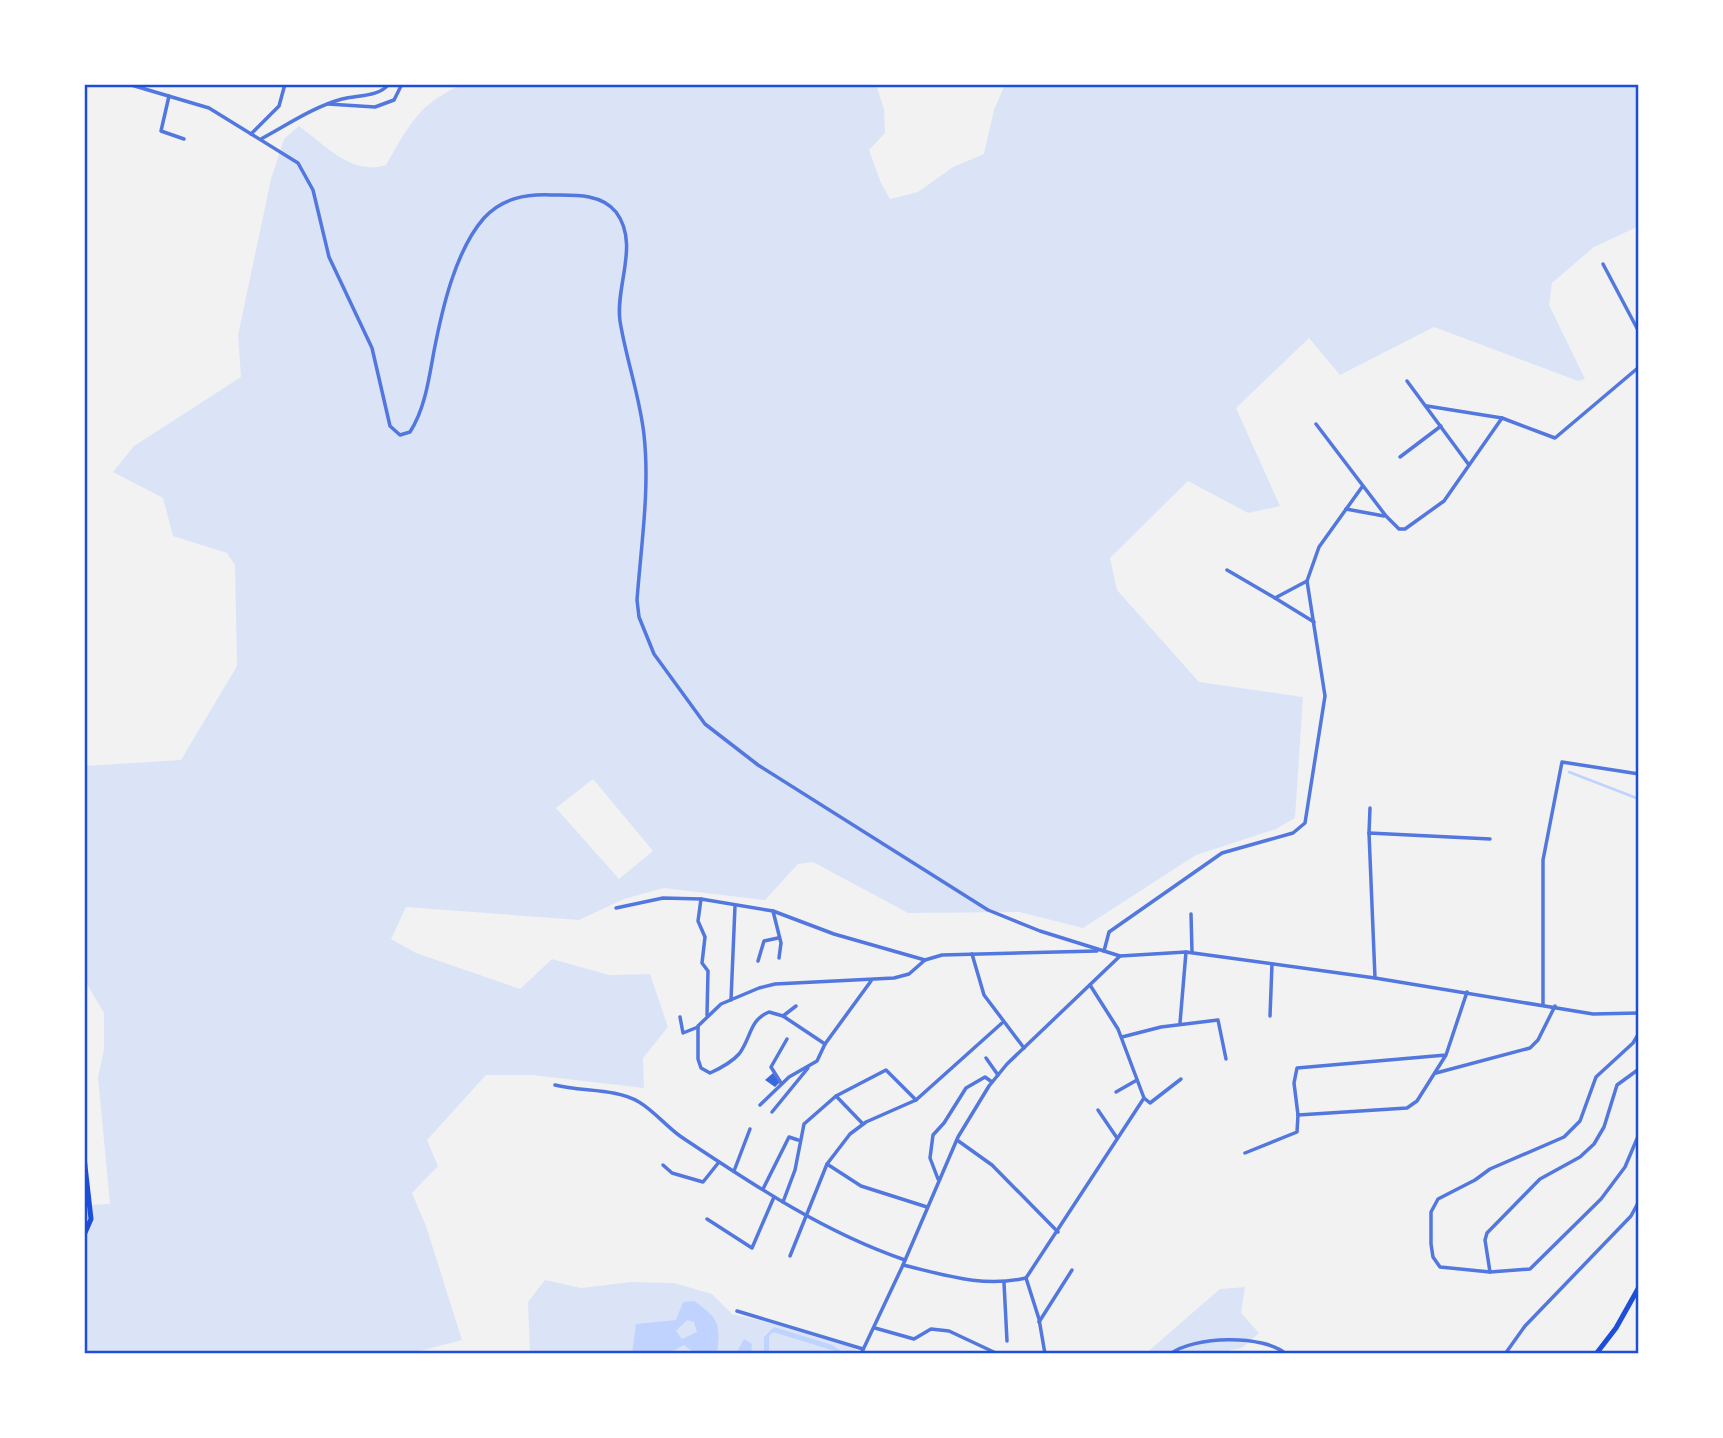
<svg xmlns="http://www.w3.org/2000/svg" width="1723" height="1438" font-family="'Source Sans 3',sans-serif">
	<rect width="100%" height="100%" fill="#f2f2f2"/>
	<!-- green -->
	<g fill="#dbe4f7" fill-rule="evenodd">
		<path d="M463,84H876L884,109L885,133L869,150L881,183L890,199L918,192L953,167L984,154L994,110L1005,84H1639V226L1594,247L1552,283L1549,305L1585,379L1578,381L1434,327L1340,375L1309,338L1236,408L1280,506L1248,513L1188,481L1110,558L1117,590L1199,682L1303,697L1295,818L1276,829L1196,855L1083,928L1019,912L908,913L813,862L798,864L765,900L664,888L624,899L579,920L406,907L391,939L416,953L520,989L552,959L609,975L650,974L668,1027L643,1058L644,1088L532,1075H486L427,1140L438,1166L412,1193L426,1226L462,1340L409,1354H84V1192L86,1205L110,1204L98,1077L104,1049V1013L84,979V766L181,760L237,666L235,565L227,553L173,536L163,498L113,472L134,446L241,377L238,335L271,179L284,139L299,126C325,145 352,176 386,165C410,124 418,104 463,84ZM593,779L653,851L619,879L556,808Z"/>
		<path d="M545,1280L581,1288L631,1282L674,1283L712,1294L732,1314L789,1327L855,1349L856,1352L530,1354L528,1302Z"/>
		<path d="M1245,1287L1241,1313L1259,1333L1242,1348L1230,1350V1354H1145L1220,1289Z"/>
	</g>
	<!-- water -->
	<g fill="#bfd3fe" fill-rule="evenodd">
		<path d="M694,1301C719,1318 721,1325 717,1354H696L684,1345L668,1354H632L636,1324L676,1320L683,1302ZM687,1320L694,1322L697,1332L682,1339L676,1331Z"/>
		<path d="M774,1327L832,1345L845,1354L773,1332L769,1336V1354H764V1337Z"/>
		<path d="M744,1339L752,1344L751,1354H736Z"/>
	</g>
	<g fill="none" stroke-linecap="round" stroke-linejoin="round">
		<!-- stream -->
		<path stroke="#bfd3fe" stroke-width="2.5" d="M1569,772L1639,799"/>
	</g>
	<!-- building -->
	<path fill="#3d67dc" d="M773,1073L780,1082L775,1087L765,1080Z"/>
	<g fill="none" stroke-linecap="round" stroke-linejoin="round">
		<!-- minor -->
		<g stroke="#5277de" stroke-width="3.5">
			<path d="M128,84L209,108L298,163L313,190L329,257L372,348L390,426L400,435L410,432C425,409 429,378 434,351C442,310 455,251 484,218C502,198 526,194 551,195C573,195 601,193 616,212C640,244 615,286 620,321C626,359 640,397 644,435C650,489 641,546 637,600L639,617L654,654L705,724L758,765L988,910L1040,931L1120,956L1186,952L1375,978L1593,1014L1639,1013"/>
			<path d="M169,96L161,131L184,139"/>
			<path d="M328,104L375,107L394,100L402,84"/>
			<path d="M251,134L279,106L285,84"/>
			<path d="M261,139C287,125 313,107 342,99C357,95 379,97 389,84"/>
			<path d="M1603,264L1639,332"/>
			<path d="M1407,381L1469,465"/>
			<path d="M1427,406L1502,418"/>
			<path d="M1316,424L1386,516L1399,529H1405L1444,501L1502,418L1555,438L1639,367"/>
			<path d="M1400,457L1441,426"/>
			<path d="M1346,509L1384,516"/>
			<path d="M1227,570L1275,598"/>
			<path d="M1307,581L1275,598L1314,622"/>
			<path d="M1369,833L1370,808"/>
			<path d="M616,908L663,898L701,899"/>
			<path d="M773,911L781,943L779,958"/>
			<path d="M1191,914L1192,952"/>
			<path d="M1104,951L1109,932L1222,853L1293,833L1305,823L1325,696L1307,581L1319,547L1362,487"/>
			<path d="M972,954L984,995L1024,1048"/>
			<path d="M758,961L764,941L778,938"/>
			<path d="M1375,978L1369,833L1490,839"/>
			<path d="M731,1000L735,906"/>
			<path d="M1543,1004V860L1562,762L1639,774"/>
			<path d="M707,1015L708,971L702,963L705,937L698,921L701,899L773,911L834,934L925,960L942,955L1097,951"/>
			<path d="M783,1016L796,1006"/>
			<path d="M1270,1016L1272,964"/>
			<path d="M680,1017L683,1033L698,1027"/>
			<path d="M1180,1023L1186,952"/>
			<path d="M1639,1033L1633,1043L1596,1077L1580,1121L1564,1137L1490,1169L1475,1180L1438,1199L1431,1212V1244L1433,1257L1440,1267L1490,1272L1530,1269L1601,1199L1625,1167L1639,1134"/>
			<path d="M1122,1037L1161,1027L1218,1020L1226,1059"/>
			<path d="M825,1044L783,1016L769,1012C749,1020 751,1039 739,1054C732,1062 721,1068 710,1073L701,1068L698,1059V1026L721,1004L759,988L775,984L894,978L909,974L925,960"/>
			<path d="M1446,1055L1417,1101L1407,1108L1298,1115L1294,1083L1297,1068L1446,1055L1467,992"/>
			<path d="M986,1058L998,1075"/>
			<path d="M1436,1073L1530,1048L1538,1040L1555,1006"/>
			<path d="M781,1083L771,1067L787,1039"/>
			<path d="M555,1085C582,1092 615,1088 639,1102C654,1111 666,1126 680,1136C752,1184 823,1232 905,1260"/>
			<path d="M1116,1092L1137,1080"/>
			<path d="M836,1096L863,1124"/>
			<path d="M1144,1098L1150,1103L1181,1079"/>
			<path d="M760,1105L789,1077L817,1061L825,1044L871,981"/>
			<path d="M1098,1110L1117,1138"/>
			<path d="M772,1112L808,1068"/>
			<path d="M957,1140L992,1165L1058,1232"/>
			<path d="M1245,1153L1297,1132L1298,1115"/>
			<path d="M827,1164L861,1186L927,1207"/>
			<path d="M663,1165L672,1173L703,1182L719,1162"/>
			<path d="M734,1171L750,1129"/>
			<path d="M938,1179L930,1158L933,1135L944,1123L966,1088L985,1077L992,1082"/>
			<path d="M763,1189L789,1137L798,1140"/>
			<path d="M783,1202L795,1170L804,1124L836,1096L886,1070L916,1100"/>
			<path d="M707,1219L752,1248L774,1197"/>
			<path d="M790,1256L827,1164L850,1134L866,1122L916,1100L1002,1023"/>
			<path d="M903,1265C945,1275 983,1288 1026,1278L1144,1098L1118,1029L1090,985"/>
			<path d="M1490,1272L1485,1240L1487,1233L1540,1179L1580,1157L1594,1144L1604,1127L1617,1085L1639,1069"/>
			<path d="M1026,1278L1039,1319L1045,1354"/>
			<path d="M1004,1283L1007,1341"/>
			<path d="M737,1311L863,1349"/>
			<path d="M1039,1322L1072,1270"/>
			<path d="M875,1328L914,1339L931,1329L949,1331L998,1354"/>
			<path d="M861,1354L903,1265L958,1137L989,1086L1007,1064L1120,956"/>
			<path d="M1170,1354C1194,1336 1263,1334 1286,1354"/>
			<path d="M1505,1354L1525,1326L1631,1216L1639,1201"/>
		</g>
		<!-- primary -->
		<g stroke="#1d4ed8" stroke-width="5">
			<path d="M84,1157L91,1219L84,1235"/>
			<path d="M1596,1354L1616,1328L1639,1287"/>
		</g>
	</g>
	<!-- border -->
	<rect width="1723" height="1438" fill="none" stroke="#ffffff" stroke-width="172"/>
	<rect x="86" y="86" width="1551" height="1266" fill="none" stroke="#1d4ed8" stroke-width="2.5"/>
</svg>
